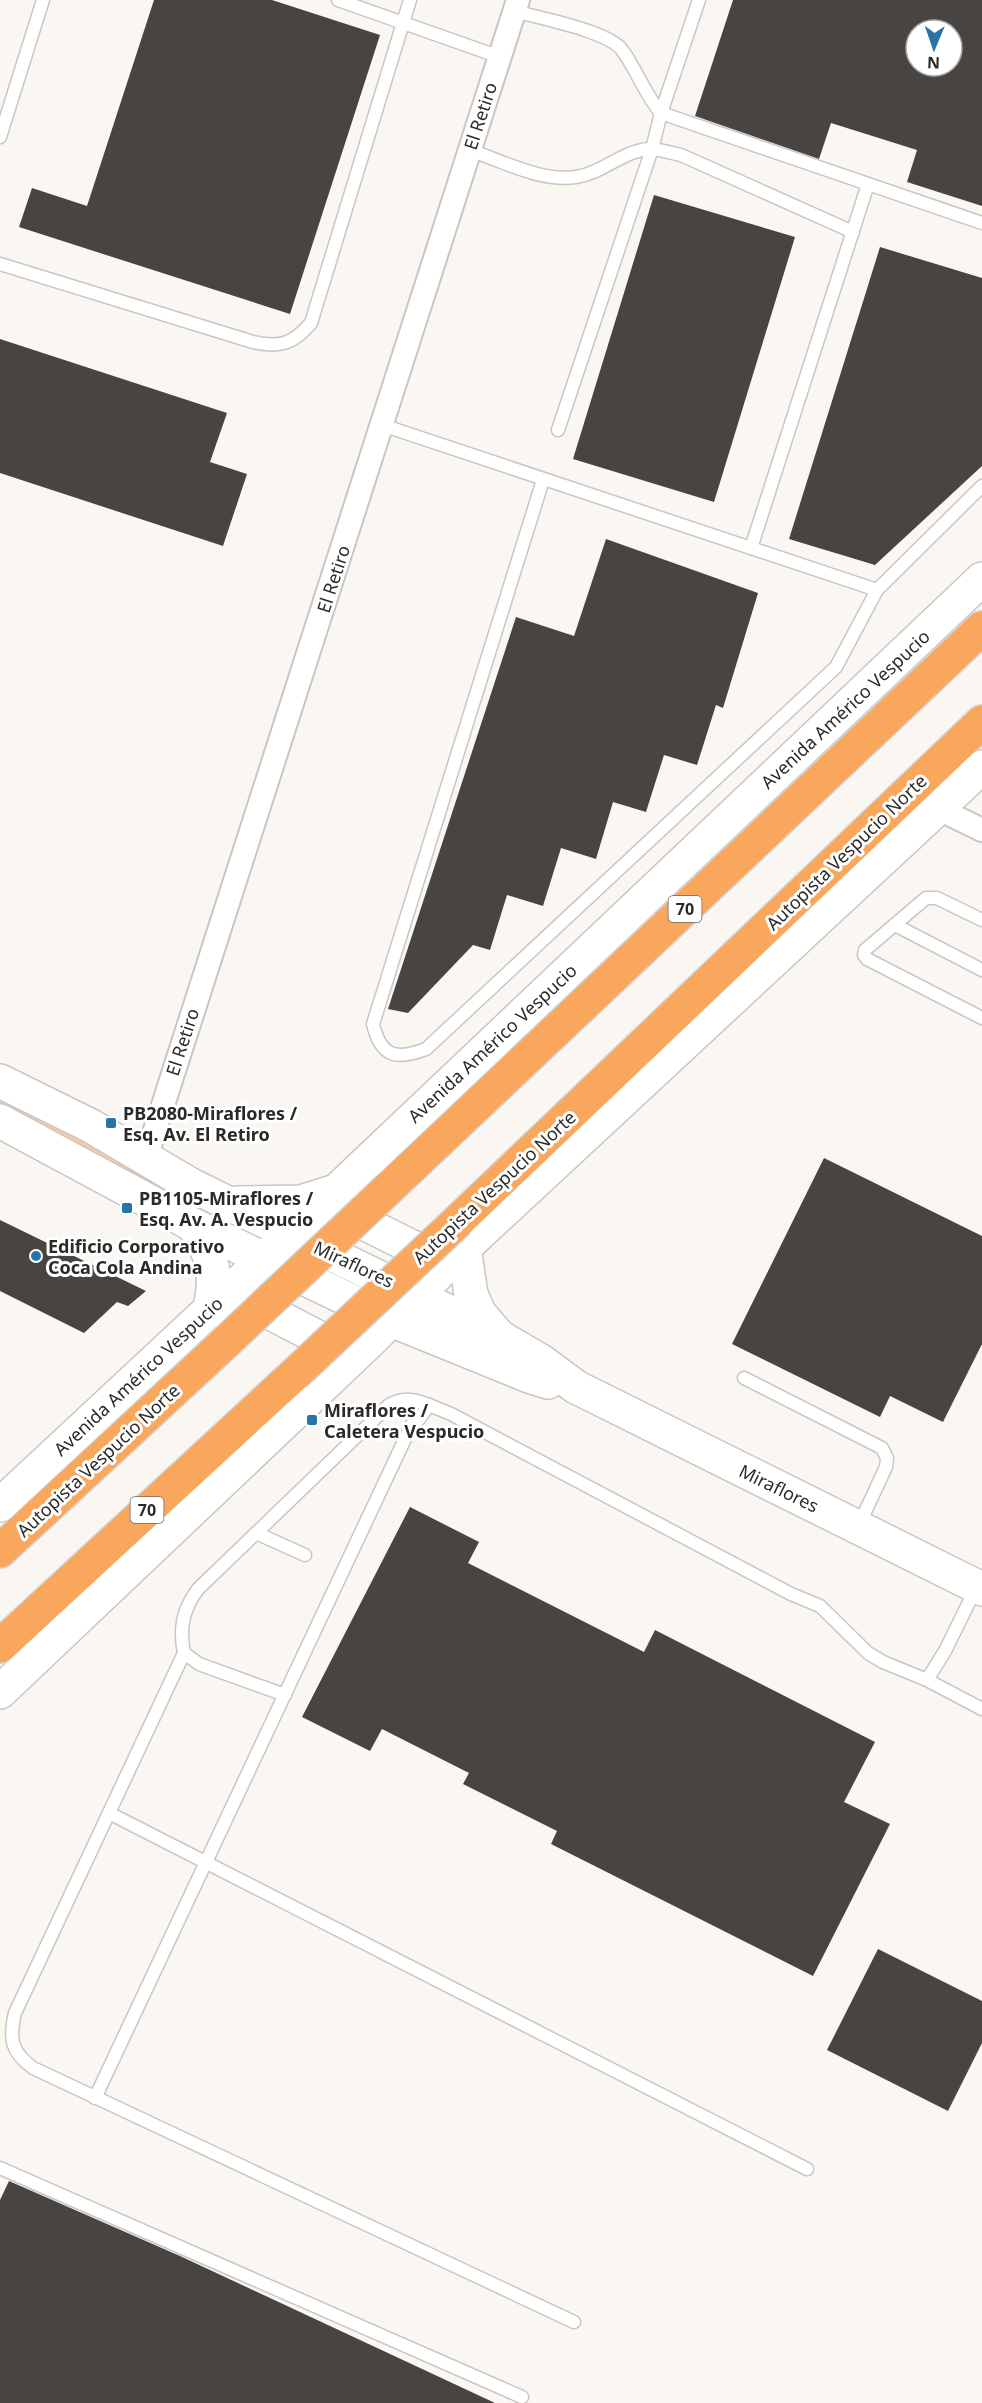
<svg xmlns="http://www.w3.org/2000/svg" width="982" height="2403" font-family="'Noto Sans',sans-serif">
	<rect width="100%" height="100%" fill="#faf6f2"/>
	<!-- green -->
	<path fill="#facaa3" d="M0,1096L273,1232L259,1248L0,1119Z"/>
	<!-- building -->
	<g fill="#484442" fill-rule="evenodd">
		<path d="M154,0H272L380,35L290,314L19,227L32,188L87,206Z"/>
		<path d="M733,0H982V206L907,182L917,150L831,123L819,159L695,116ZM916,30H952V66H916Z"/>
		<path d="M654,195L795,237L714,502L573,459Z"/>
		<path d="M880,247L982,278V466L875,565L789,539Z"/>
		<path d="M0,339L227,413L210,462L247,474L223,546L0,473Z"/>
		<path d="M606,539L758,593L723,708L716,705L697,765L664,755L646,812L613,802L596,859L561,848L543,906L507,895L490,950L473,945L408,1013L388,1009L516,617L574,636Z"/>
		<path d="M824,1158L982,1236V1344L943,1422L890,1396L880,1417L732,1344Z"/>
		<path d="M0,1220L146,1291L128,1306L117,1302L84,1333L0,1291Z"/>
		<path d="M410,1507L479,1542L468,1563L644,1652L655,1630L875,1742L844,1802L890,1824L813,1976L551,1844L557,1831L463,1784L469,1773L382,1729L370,1751L302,1717Z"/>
		<path d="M878,1949L982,2001V2043L948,2111L827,2050Z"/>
		<path d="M9,2181L180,2256L495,2403H0V2200Z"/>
	</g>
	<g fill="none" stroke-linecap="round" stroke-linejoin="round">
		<defs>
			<g id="lane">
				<path d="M338,0L500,57"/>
				<path d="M514,11C539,18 608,31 622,50C637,70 645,95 661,113L982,223"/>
				<path d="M0,137L43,0"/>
				<path d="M469,150C503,161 540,182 576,177C603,173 622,151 649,149C659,149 671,153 681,155L853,232"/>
				<path d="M0,264L253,342C280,348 293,344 311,323L410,0"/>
				<path d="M382,425L877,590"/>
				<path d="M558,430L652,149L661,113L699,0"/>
				<path d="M543,480L373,1024C381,1058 397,1060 426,1049L836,667L877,590L982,486"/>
				<path d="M751,548L868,184"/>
				<path d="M982,920L937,898H926L865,950L864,955L867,959L982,1018"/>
				<path d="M895,925L982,970"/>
				<path d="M744,1378L882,1448L887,1458L886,1467L858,1527"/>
				<path d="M429,1405C413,1399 404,1397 389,1405L198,1589C183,1609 179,1628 184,1653L15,2013C9,2039 11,2052 33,2068L574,2322"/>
				<path d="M256,1533L305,1555"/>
				<path d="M184,1653L199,1664L285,1695"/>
				<path d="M927,1680L945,1651L977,1586"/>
				<path d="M109,1813L807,2169"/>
				<path d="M95,2098L412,1424L419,1419L429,1405L451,1414L791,1594L820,1606L868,1653L883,1662L927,1680L982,1709"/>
				<path d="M0,2168L522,2397"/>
			</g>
			<g id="street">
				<path d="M937,808L982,830"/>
				<path d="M146,1158L518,0"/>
			</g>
			<g id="secondary">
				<path d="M0,1081L91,1126L191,1185L498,1336L541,1361L576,1387L982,1589"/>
				<path d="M0,1121L193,1225L264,1259L391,1320L529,1376L548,1382"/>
				<path d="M237,1203L301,1202L336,1191L348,1208L362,1222L412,1247L436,1253L464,1248L471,1294L479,1313L497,1334"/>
				<path d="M193,1225C213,1253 218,1278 209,1311L239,1307L271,1313L319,1338L333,1353L339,1368"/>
				<path d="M0,1505L291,1234L982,579"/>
				<path d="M0,1692L368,1343L464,1248L982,767"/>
			</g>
			<g id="highway">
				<path d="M388,1189L982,628"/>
				<path d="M458,1221L982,722"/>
				<path d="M0,1551L226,1342"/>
				<path d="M0,1646L295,1374"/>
			</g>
		</defs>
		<!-- lane casing -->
		<use href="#lane" stroke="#cac6c2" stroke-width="15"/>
		<!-- street casing -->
		<use href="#street" stroke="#cac6c2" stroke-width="26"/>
		<!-- secondary casing -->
		<use href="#secondary" stroke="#cac6c2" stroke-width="36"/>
		<!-- highway casing -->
		<use href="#highway" stroke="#d5d4d4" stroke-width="36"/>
		<!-- lane -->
		<use href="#lane" stroke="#fff" stroke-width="12"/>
		<!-- street -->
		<use href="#street" stroke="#fff" stroke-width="22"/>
		<!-- secondary -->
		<use href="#secondary" stroke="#fff" stroke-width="33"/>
		<!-- highway -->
		<use href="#highway" stroke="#f9a75d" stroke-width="33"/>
		<defs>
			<g id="highway-bridge">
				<path d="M226,1342L388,1189"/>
				<path d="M295,1374L458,1221"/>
			</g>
		</defs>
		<!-- highway-bridge casing -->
		<use href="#highway-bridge" stroke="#d5d4d4" stroke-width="36" stroke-linecap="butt"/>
		<!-- highway-bridge -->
		<use href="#highway-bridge" stroke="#f9a75d" stroke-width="33"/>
	</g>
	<!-- markers -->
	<g fill="#2675a7" stroke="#fff" stroke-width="2">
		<rect x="105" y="1117" width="12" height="12" rx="3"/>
		<rect x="121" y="1202" width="12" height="12" rx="3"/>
		<circle cx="36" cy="1256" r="6"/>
		<rect x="306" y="1414" width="12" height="12" rx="3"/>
	</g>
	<g text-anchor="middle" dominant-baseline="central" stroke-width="6" stroke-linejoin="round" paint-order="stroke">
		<!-- shield labels -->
		<g fill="#fff" stroke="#6b6a69" stroke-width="1.5">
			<rect x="668.5" y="896" width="33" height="26" rx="4.5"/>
			<rect x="130.5" y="1497" width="33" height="26" rx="4.5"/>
		</g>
		<g font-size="16" font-weight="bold" fill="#2c2a29">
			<text x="685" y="909">70</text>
			<text x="147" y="1510">70</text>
		</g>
		<!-- street labels -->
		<g font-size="18" fill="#2c2a29" stroke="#fff">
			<text transform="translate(480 116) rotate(-72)">El Retiro</text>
			<text transform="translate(333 579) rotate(-72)">El Retiro</text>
			<text transform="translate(845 709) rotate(-43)">Avenida Américo Vespucio</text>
			<text transform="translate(846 852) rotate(-44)">Autopista Vespucio Norte</text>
			<text transform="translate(182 1042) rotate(-72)">El Retiro</text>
			<text transform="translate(492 1043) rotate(-43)">Avenida Américo Vespucio</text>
			<text transform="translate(494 1187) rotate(-43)">Autopista Vespucio Norte</text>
			<text transform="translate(354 1264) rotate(25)">Miraflores</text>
			<text transform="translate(138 1376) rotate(-43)">Avenida Américo Vespucio</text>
			<text transform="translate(98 1460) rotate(-43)">Autopista Vespucio Norte</text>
			<text transform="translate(779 1488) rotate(26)">Miraflores</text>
		</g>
		<!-- poi labels -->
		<g font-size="18" font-weight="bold" fill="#2c2a29" stroke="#fff" text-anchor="start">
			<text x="123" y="1113">PB2080-Miraflores /<tspan x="123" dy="21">Esq. Av. El Retiro</tspan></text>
			<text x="139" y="1198">PB1105-Miraflores /<tspan x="139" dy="21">Esq. Av. A. Vespucio</tspan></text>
			<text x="48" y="1246">Edificio Corporativo<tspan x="48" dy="21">Coca Cola Andina</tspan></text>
			<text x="324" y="1410">Miraflores /<tspan x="324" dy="21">Caletera Vespucio</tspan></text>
		</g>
	</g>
	<!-- north arrow -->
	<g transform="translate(934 48) rotate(182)"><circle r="28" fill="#ffffff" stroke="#abaaa9" stroke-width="1.5"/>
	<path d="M0-4.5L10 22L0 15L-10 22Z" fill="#2675a7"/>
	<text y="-9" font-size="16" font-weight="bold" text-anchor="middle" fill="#2c2a29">N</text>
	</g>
</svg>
